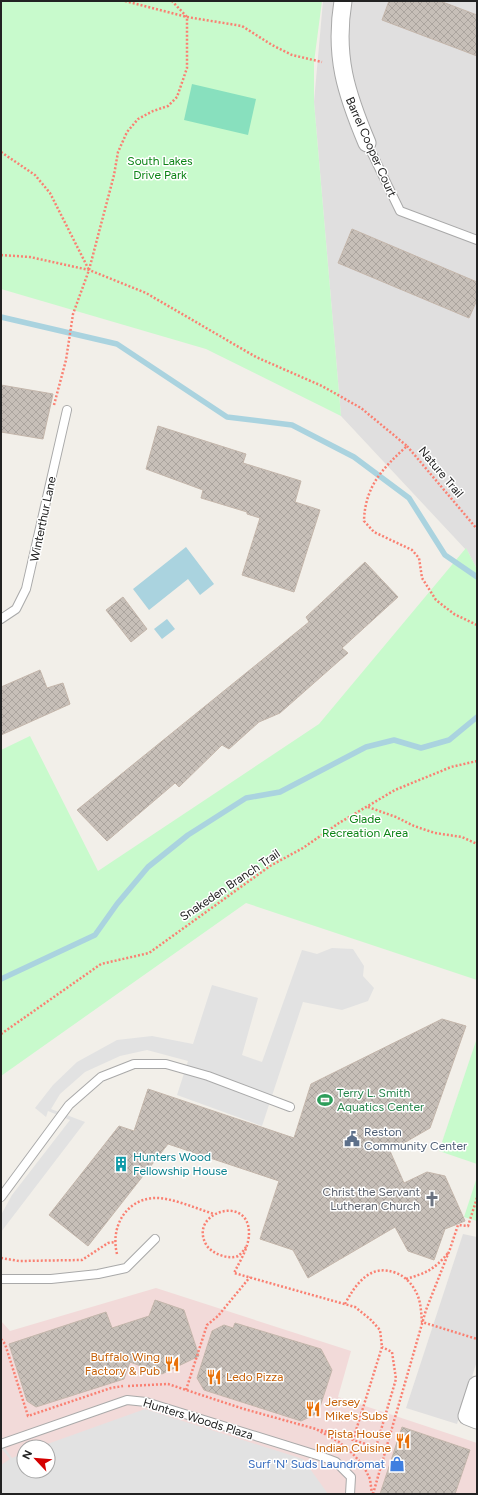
<svg xmlns="http://www.w3.org/2000/svg" width="478" height="1495" font-family="Figtree,sans-serif">
	<defs>
		<pattern id="building-cross-hatch" width="8" height="8" patternUnits="userSpaceOnUse"><rect width="8" height="8" fill="#c7bfb8"/><path d="M0 0l8 8M0 8l8-8" fill="none" stroke="#aba49e"/></pattern>
	</defs>
	<rect width="100%" height="100%" fill="#f2efe9"/>
	<!-- residential -->
	<g fill="#e0dfdf">
		<path d="M323,1H477V569L468,552L341,416L314,102Z"/>
		<path d="M463,1234L477,1237V1361L457,1424L406,1408Z"/>
	</g>
	<!-- commercial -->
	<path fill="#f2dad9" fill-rule="evenodd" d="M156,1288L351,1351L338,1397L477,1443V1494H1V1321L10,1331ZM24,1447H48V1471H24Z"/>
	<!-- park -->
	<g fill="#c8facc">
		<path d="M1,1H322L314,62V102L341,416L206,349L1,289Z"/>
		<path d="M466,548L477,569V980L246,903L1,1076V750L30,736L98,871L319,724Z"/>
		<path d="M477,1038V1164L439,1151Z"/>
		<path d="M477,1177V1221L464,1217Z"/>
	</g>
	<!-- pitch -->
	<path fill="#88e0be" d="M192,84L256,99L248,135L184,120Z"/>
	<!-- parking -->
	<g fill="#e2e2e2">
		<path d="M332,948L353,949L364,966L363,976L374,988L368,1001L342,1010L303,1002L262,1126L177,1095L188,1061L147,1050L120,1056L85,1072L60,1094L51,1109L85,1122L1,1232V1215L12,1195L70,1120L48,1111L46,1117L35,1108L53,1085L77,1062L117,1040L152,1036L193,1044L212,985L258,998L242,1055L262,1062L302,950L317,954Z"/>
		<path d="M145,1409L303,1459L328,1494H1V1465L10,1459L1,1448V1443L12,1458L24,1453V1471H48V1447H39Z"/>
	</g>
	<!-- water -->
	<g fill="#aad3df">
		<path d="M186,547L214,584L200,595L188,579L149,610L133,589Z"/>
		<path d="M167,619L175,629L162,639L154,629Z"/>
	</g>
	<g fill="none" stroke-linecap="round" stroke-linejoin="round">
		<!-- stream -->
		<g stroke="#aad3df" stroke-width="5.5">
			<path d="M1,317L117,344L227,417L292,425L354,457L409,498L445,555L477,577"/>
			<path d="M1,979L95,935L117,904L148,867L188,835L246,798L280,792L366,747L394,740L421,748L449,740L477,717"/>
		</g>
	</g>
	<!-- building -->
	<g fill="url(#building-cross-hatch)" stroke="#c4b6ab">
		<path d="M389,1H440L477,15V56L382,20Z"/>
		<path d="M352,229L477,282V300L469,318L338,263Z"/>
		<path d="M1,385L53,394L43,439L1,432Z"/>
		<path d="M158,426L246,454L243,463L301,481L295,502L320,510L294,592L242,575L260,518L247,514V512L201,498L203,490L146,469Z"/>
		<path d="M365,562L398,597L342,648L348,653L280,713L259,722L229,749L222,745L179,787L175,783L107,841L77,810L309,622L306,617Z"/>
		<path d="M123,597L147,629L131,642L106,610Z"/>
		<path d="M40,670L47,688L63,683L70,704L1,735V687Z"/>
		<path d="M442,1019L466,1026L430,1128L390,1151L404,1183L427,1172L445,1176L465,1221L445,1229L434,1260L408,1251L395,1227L308,1278L293,1250L260,1239L279,1181L168,1144L88,1246L49,1215L119,1126L134,1131L148,1089L294,1138L311,1084Z"/>
		<path d="M155,1300L184,1310L199,1356L162,1374L130,1362L124,1379L36,1407L27,1401L9,1344L106,1312L112,1328L149,1316Z"/>
		<path d="M235,1323L321,1349L332,1370L318,1413L301,1421L204,1390L197,1378L212,1331L224,1325L233,1328Z"/>
		<path d="M402,1427L470,1450L455,1494H380Z"/>
	</g>
	<g fill="none" stroke-linecap="round" stroke-linejoin="round">
		<defs>
			<g id="service">
				<path d="M367,143L400,211L477,240"/>
				<path d="M1,619L16,609L26,589L67,410"/>
				<path d="M1,1197L69,1105L101,1077L134,1064H166L208,1076L290,1107"/>
				<path d="M1,1279H51L98,1274L126,1268L155,1239"/>
				<path d="M1,1444L127,1400L146,1402L320,1456L336,1462L351,1477L350,1494"/>
			</g>
			<g id="minor">
				<path d="M343,1C334,56 346,93 367,143"/>
				<path d="M477,1385L467,1416L477,1420"/>
			</g>
		</defs>
		<!-- service casing -->
		<use href="#service" stroke="#a9a9a9" stroke-width="10"/>
		<!-- minor casing -->
		<use href="#minor" stroke="#a9a9a9" stroke-width="19"/>
		<!-- path -->
		<g stroke="#fa8072" stroke-width="2.5" stroke-dasharray="2 2" stroke-linecap="butt">
			<path d="M125,1L187,17L242,26L272,45L292,55L322,62"/>
			<path d="M1,152L35,175L50,193L89,270"/>
			<path d="M1,255L30,257L89,270L146,293L256,357L322,386L361,408L407,446C383,468 365,486 364,521L374,532L412,550L419,558L422,578L436,600L454,614L477,625"/>
			<path d="M54,405L66,360L73,314L89,270L114,175L118,152L127,132L138,119L153,111L168,106L177,97L187,68V17L172,1"/>
			<path d="M407,446L477,529"/>
			<path d="M368,807L396,817L414,826L435,833L462,837L477,844"/>
			<path d="M1,1034L101,964L149,953L270,866L303,848L339,823L395,790L451,767L477,761"/>
			<path d="M246,1247C244,1250 241,1254 238,1256C229,1260 213,1254 207,1246C186,1213 249,1193 249,1233C249,1247 240,1261 234,1273L355,1307L370,1319L380,1330L382,1347L353,1440"/>
			<path d="M117,1254C109,1222 132,1192 166,1199C182,1202 198,1209 214,1214"/>
			<path d="M1,1258L19,1261L82,1260L108,1243L115,1242"/>
			<path d="M406,1279C426,1273 434,1270 448,1253"/>
			<path d="M345,1304C356,1283 371,1263 396,1273C405,1276 412,1284 416,1292C421,1301 421,1312 422,1322L477,1339"/>
			<path d="M1,1339L5,1344L28,1416L111,1388L123,1386"/>
			<path d="M128,1386L168,1384L244,1409L316,1429L339,1442L352,1453L363,1465L370,1479L372,1494"/>
			<path d="M186,1390L207,1325L218,1316L250,1277"/>
			<path d="M321,1430L385,1450"/>
			<path d="M376,1447L396,1379L392,1352L382,1347"/>
			<path d="M373,1494L426,1310L450,1249L458,1225L468,1226L477,1198"/>
		</g>
		<!-- service -->
		<use href="#service" stroke="#fff" stroke-width="8"/>
		<!-- minor -->
		<use href="#minor" stroke="#fff" stroke-width="17"/>
	</g>
	<!-- icons -->
	<defs>
		<symbol id="stadium-bare" viewBox="-9 -9 18 18"><path d="M0-5a6.5 5 0 1 0 0 10a6.5 5 0 1 0 0-10ZM-3.5-1.8h7v3.6h-7Z" fill="#2e9e5b" stroke="#fff" stroke-width="2.5" paint-order="stroke"/></symbol>
		<symbol id="civic-bare" viewBox="-9 -9 18 18"><path d="M-.6-6.5H3V-4.5H.6V-3L4-1V1h2V6H-6V1h2V-1L-.6-3ZM-1.2 2.5V6h2.4V2.5Z" fill="#5c6f8a" stroke="#fff" stroke-width="2.5" paint-order="stroke"/></symbol>
		<symbol id="building-bare" viewBox="-9 -9 18 18"><path d="M-4-6H4V6H1V3H-1V6H-4ZM-2.5-4.3h1.7v1.8h-1.7ZM.8-4.3h1.7v1.8H.8ZM-2.5-1h1.7V.8h-1.7ZM.8-1h1.7V.8H.8Z" fill="#0f9aa8" stroke="#fff" stroke-width="2.5" paint-order="stroke"/></symbol>
		<symbol id="church-bare" viewBox="-9 -9 18 18"><path d="M-1.2-6h2.4v3.5h3.3v2.4h-3.3V6h-2.4V-.1h-3.3v-2.4h3.3Z" fill="#6b7280" stroke="#fff" stroke-width="2.5" paint-order="stroke"/></symbol>
		<symbol id="restaurant-bare" viewBox="-9 -9 18 18"><path d="M-5-6h1v4h1v-4h1v4h1v-4h1v5L-1.5 .5V6h-2V.5L-5-1ZM5-6V6H3V1.5H1.5Q1.5-4 5-6Z" fill="#e8710a" stroke="#fff" stroke-width="2.5" paint-order="stroke"/></symbol>
		<symbol id="shop-bare" viewBox="-9 -9 18 18"><path d="M-5-2.5h2.3a2.7 3.5 0 0 1 5.4 0H5L5.5 6h-11ZM-1.5-2.5h3a1.5 2.3 0 0 0-3 0Z" fill="#3f7fe0" stroke="#fff" stroke-width="2.5" paint-order="stroke"/></symbol>
	</defs>
	<g fill-rule="evenodd">
		<use href="#stadium-bare" x="314" y="1089" width="22" height="22"/>
		<use href="#civic-bare" x="341" y="1128" width="22" height="22"/>
		<use href="#building-bare" x="110" y="1153" width="22" height="22"/>
		<use href="#church-bare" x="421" y="1188" width="22" height="22"/>
		<use href="#restaurant-bare" x="161" y="1353" width="22" height="22"/>
		<use href="#restaurant-bare" x="203" y="1366" width="22" height="22"/>
		<use href="#restaurant-bare" x="302" y="1398" width="22" height="22"/>
		<use href="#restaurant-bare" x="392" y="1430" width="22" height="22"/>
		<use href="#shop-bare" x="386" y="1453" width="22" height="22"/>
	</g>
	<g text-anchor="middle" dominant-baseline="central" stroke-width="3" stroke-linejoin="round" paint-order="stroke">
		<!-- street labels -->
		<g font-size="12" fill="#222" stroke="#fff">
			<text transform="translate(371 147) rotate(66)">Barrel Cooper Court</text>
			<text transform="translate(441 472) rotate(50)">Nature Trail</text>
			<text transform="translate(43 519) rotate(-78)">Winterthur Lane</text>
			<text transform="translate(230 885) rotate(-34)">Snakeden Branch Trail</text>
			<text transform="translate(198 1419) rotate(17)">Hunters Woods Plaza</text>
		</g>
		<!-- park labels -->
		<g font-size="12" fill="#0c8416" stroke="#fff">
			<text x="160" y="161">South Lakes<tspan x="160" dy="14">Drive Park</tspan></text>
			<text x="365" y="819">Glade<tspan x="365" dy="14">Recreation Area</tspan></text>
		</g>
		<!-- leisure labels -->
		<g font-size="12" fill="#27864d" stroke="#fff" text-anchor="start">
			<text x="337" y="1093">Terry L. Smith<tspan x="337" dy="14">Aquatics Center</tspan></text>
		</g>
		<!-- service labels -->
		<g font-size="12" fill="#4e5e75" stroke="#fff" text-anchor="start">
			<text x="364" y="1132">Reston<tspan x="364" dy="14">Community Center</tspan></text>
		</g>
		<!-- culture labels -->
		<g font-size="12" fill="#0d838f" stroke="#fff" text-anchor="start">
			<text x="133" y="1157">Hunters Wood<tspan x="133" dy="14">Fellowship House</tspan></text>
		</g>
		<!-- worship labels -->
		<g font-size="12" fill="#5b616d" stroke="#fff" text-anchor="end">
			<text x="420" y="1192">Christ the Servant<tspan x="420" dy="14">Lutheran Church</tspan></text>
		</g>
		<!-- food labels -->
		<g font-size="12" fill="#c56008" stroke="#fff" text-anchor="end">
			<text x="160" y="1357">Buffalo Wing<tspan x="160" dy="14">Factory &amp; Pub</tspan></text>
			<text x="226" y="1377" text-anchor="start">Ledo Pizza</text>
			<text x="325" y="1402" text-anchor="start">Jersey<tspan x="325" dy="14">Mike's Subs</tspan></text>
			<text x="391" y="1434">Pista House<tspan x="391" dy="14">Indian Cuisine</tspan></text>
		</g>
		<!-- shop labels -->
		<g font-size="12" fill="#366cbe" stroke="#fff" text-anchor="end">
			<text x="385" y="1464">Surf 'N' Suds Laundromat</text>
		</g>
	</g>
	<!-- border -->
	<rect width="478" height="1495" fill="none" stroke="#222222" stroke-width="4"/>
	<!-- north arrow -->
	<g transform="translate(36 1459) rotate(296)"><circle r="19" fill="#ffffff" stroke="#a7a7a7"/>
	<path d="M0-3L7 15L0 10L-7 15Z" fill="#d40000"/>
	<text y="-6" font-size="11" font-weight="bold" text-anchor="middle" fill="#222222">N</text>
	</g>
</svg>
